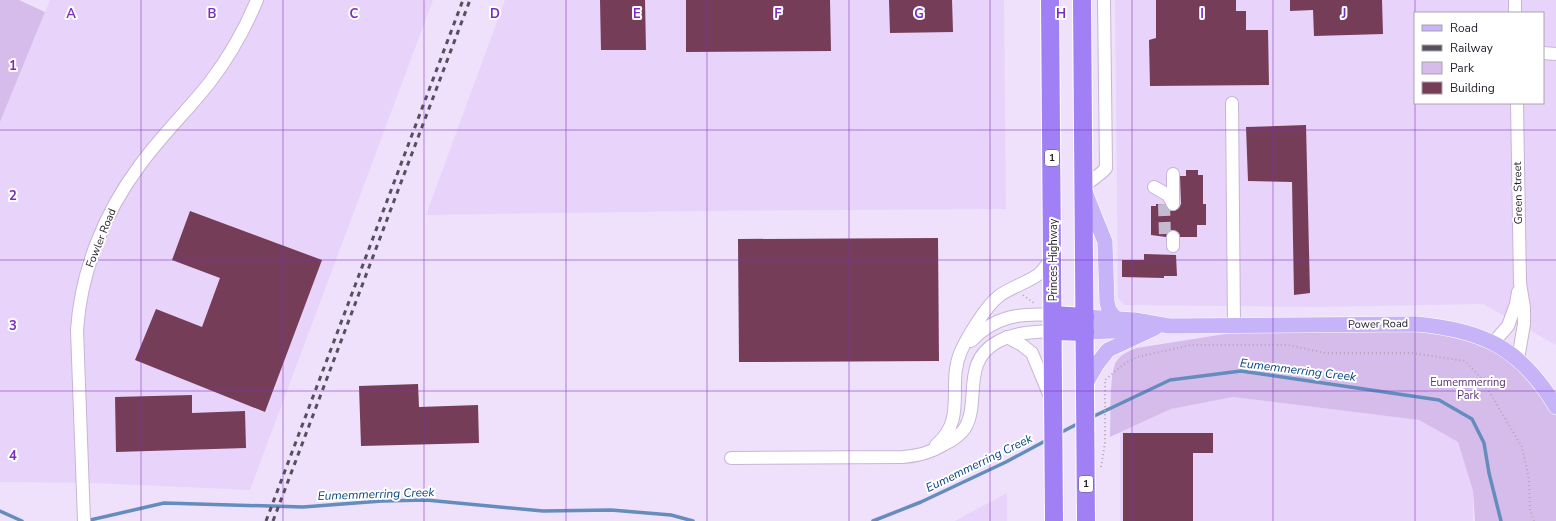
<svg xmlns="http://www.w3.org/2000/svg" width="1556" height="521" font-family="'Nunito Sans',sans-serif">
	<rect width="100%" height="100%" fill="#efe1fb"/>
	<!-- built -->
	<g fill="#e8d3fa" fill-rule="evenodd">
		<path d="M50,0H433L250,490L93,483L0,482V122Z"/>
		<path d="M505,0H1004L1006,209L705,211L426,215Z"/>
		<path d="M1115,0H1556V345L1483,304L1317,307L1125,305L1118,298ZM1415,13H1543V103H1415Z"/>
		<path d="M1233,397L1419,420L1458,442L1473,491V521H1120V433L1171,409Z"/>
		<path d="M1007,493V521H955Z"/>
	</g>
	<!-- green -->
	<g fill="#d5bcea">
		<path d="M0,0H19L45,12L0,122Z"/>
		<path d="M1416,324L1490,341L1556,407V521H1475L1473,491L1458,442L1419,420L1233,397L1171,409L1110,437C1111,421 1109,374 1116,362C1121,354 1129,351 1137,348L1281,325Z"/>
	</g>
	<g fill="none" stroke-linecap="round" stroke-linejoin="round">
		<!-- stream -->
		<g stroke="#648dbd" stroke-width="3.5">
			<path d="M1090,418L1170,380L1241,371L1439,400L1472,419L1484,443L1489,473L1501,521"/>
			<path d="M1058,434L1079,423"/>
			<path d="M0,511L22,521"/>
			<path d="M86,521L164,503L303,507L382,501L426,500L543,511L611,510L671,515L693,521"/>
			<path d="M873,521L921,502L1006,462L1047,440"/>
		</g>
	</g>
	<!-- building -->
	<g fill="#753d58">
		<path d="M600,0H645L646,50H601Z"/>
		<path d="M686,0H830L831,51L686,52Z"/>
		<path d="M889,0H952L953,32L890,33Z"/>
		<path d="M1156,0H1236V11H1246V30H1268L1269,85L1150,86L1149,40L1156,38Z"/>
		<path d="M1290,0H1382L1383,34L1314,36L1313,10L1290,11Z"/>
		<path d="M1306,125L1310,293L1294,295L1292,182L1248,181L1246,127Z"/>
		<path d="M1186,170H1198V175H1203V204H1206V225H1197V237H1180L1179,233L1173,230L1169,231L1166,237L1151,235V206H1156V204H1165L1169,210L1173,211L1179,208L1181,204L1180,176H1186Z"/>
		<path d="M190,211L322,260L265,412L135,360L156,309L202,327L220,278L172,260Z"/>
		<path d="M938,238L939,361L739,362L738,239Z"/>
		<path d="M1144,254L1176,255L1177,276H1164V278L1122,277V260H1144Z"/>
		<path d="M418,384L419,407L478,405L479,443L361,446L359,386Z"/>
		<path d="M192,395V413L245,411L246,448L116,452L115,397Z"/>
		<path d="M1123,433H1213V453H1193V521H1123Z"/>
	</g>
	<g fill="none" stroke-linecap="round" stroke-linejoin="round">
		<!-- minor-tunnel -->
		<path stroke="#c6bad1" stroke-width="12" stroke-dasharray="12 6" stroke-linecap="butt" d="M1164,204L1165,237"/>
		<defs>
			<g id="minor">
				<path d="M1515,0V13"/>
				<path d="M1543,53L1556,54"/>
				<path d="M1232,103L1234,325"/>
				<path d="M1517,103L1520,283L1524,308V324L1518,359"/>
				<path d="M1084,187C1090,180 1102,174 1106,168L1104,0"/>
				<path d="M1154,187L1168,195L1173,204"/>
				<path d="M1173,204V174"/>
				<path d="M1173,237V246"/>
				<path d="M1007,337L1022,345L1032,353L1049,394"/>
				<path d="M971,341C995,316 1019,313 1053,315"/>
				<path d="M1493,343L1508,326L1516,304L1518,292"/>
				<path d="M936,445C968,418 946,385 961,351C968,336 986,306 999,296C1011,287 1027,283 1039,274C1044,270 1048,263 1052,257"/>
				<path d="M731,458L903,457C918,456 930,453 943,445C951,441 960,436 965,428C981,401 960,361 999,341C1016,332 1035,332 1053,331"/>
				<path d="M84,521L77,330C81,271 104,213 140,165C161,136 188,110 210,82C229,57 245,29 257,0"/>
			</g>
			<g id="major">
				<path d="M1085,192L1105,242L1107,302L1109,310L1115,318"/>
				<path d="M1085,317L1135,320L1169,326L1416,324C1483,330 1521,348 1556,407"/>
				<path d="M1085,332L1142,330"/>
				<path d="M1085,385L1097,364L1108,350L1155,328"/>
			</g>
			<g id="highway">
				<path d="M1050,0L1054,521"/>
				<path d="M1082,0L1086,521"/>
				<path d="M1053,315L1085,317"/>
				<path d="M1053,331L1085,332"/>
			</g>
		</defs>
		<!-- minor casing -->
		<use href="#minor" stroke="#c6b6d5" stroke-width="14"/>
		<!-- major casing -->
		<use href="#major" stroke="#fff" stroke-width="16"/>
		<!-- highway casing -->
		<use href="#highway" stroke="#fff" stroke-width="20"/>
		<!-- path -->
		<g stroke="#b1a5bb" stroke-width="2" stroke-dasharray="1 3" stroke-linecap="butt">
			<path d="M1023,295L1034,303"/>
			<path d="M1101,467L1105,443V380L1124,364L1137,357L1191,345H1288L1325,353H1412L1465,361L1481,378L1522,447L1529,479L1530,510L1534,521"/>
		</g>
		<!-- minor -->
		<use href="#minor" stroke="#fff" stroke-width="12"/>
		<!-- major -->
		<use href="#major" stroke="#c6b3f8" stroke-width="15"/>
		<!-- highway -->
		<use href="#highway" stroke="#a080f4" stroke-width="18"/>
		<!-- rail -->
		<g stroke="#574f5e" stroke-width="3" stroke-dasharray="5 5" stroke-linecap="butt">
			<path d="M266,521L463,0"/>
			<path d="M273,521L470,0"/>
		</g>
	</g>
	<!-- grid -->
	<path fill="none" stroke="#7b2cbf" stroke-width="1" stroke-opacity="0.55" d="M141,0V521M283,0V521M424,0V521M566,0V521M707,0V521M849,0V521M990,0V521M1132,0V521M1273,0V521M1415,0V521M0,130H1556M0,260H1556M0,391H1556"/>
	<g text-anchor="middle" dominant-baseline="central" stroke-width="4" stroke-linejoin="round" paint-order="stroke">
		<!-- shield labels -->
		<g fill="#fff" stroke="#656068" stroke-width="1">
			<rect x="1045" y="150" width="14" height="16" rx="3"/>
			<rect x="1079" y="476" width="14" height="16" rx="3"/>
		</g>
		<g font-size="10" font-weight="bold" fill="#231c28">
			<text x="1052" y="158">1</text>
			<text x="1086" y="484">1</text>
		</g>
		<!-- street labels -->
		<g font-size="11" fill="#231c28" stroke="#fff">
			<text transform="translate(1518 193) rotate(-91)">Green Street</text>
			<text transform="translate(101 238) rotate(-68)">Fowler Road</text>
			<text transform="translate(1053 260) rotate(-90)">Princes Highway</text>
			<text transform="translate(1378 324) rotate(-1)">Power Road</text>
		</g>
		<!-- park labels -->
		<g font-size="11" fill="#5a3276" stroke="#fff">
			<text x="1468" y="382">Eumemmerring<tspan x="1468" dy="13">Park</tspan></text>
		</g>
		<!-- water labels -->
		<g font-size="12" font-style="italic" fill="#054581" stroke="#fff">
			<text transform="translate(1298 370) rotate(7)">Eumemmerring Creek</text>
			<text transform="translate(979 463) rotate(-26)">Eumemmerring Creek</text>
			<text transform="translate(376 494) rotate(-2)">Eumemmerring Creek</text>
		</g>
	</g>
	<g font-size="13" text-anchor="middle" font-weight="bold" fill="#7b2cbf" stroke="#fff" stroke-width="4" stroke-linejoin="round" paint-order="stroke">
		<text x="71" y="18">A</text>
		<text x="212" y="18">B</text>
		<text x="354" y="18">C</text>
		<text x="495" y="18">D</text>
		<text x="637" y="18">E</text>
		<text x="778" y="18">F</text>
		<text x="919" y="18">G</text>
		<text x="1061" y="18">H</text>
		<text x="1202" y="18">I</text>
		<text x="1344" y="18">J</text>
		<text x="13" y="70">1</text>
		<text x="13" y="200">2</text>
		<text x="13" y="330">3</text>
		<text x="13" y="460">4</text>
	</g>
	<!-- legend -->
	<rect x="1414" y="12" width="130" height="92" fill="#ffffff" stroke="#a7a4a9"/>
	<rect x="1422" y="25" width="20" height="6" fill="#c6b3f8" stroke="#a7a4a9"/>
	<text x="1450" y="32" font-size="12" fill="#231c28">Road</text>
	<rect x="1422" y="45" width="20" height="6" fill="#574f5e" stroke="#a7a4a9"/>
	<text x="1450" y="52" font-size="12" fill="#231c28">Railway</text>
	<rect x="1422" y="62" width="20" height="12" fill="#d5bcea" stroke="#a7a4a9"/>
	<text x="1450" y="72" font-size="12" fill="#231c28">Park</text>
	<rect x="1422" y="82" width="20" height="12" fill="#753d58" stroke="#a7a4a9"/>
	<text x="1450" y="92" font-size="12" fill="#231c28">Building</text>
</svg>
